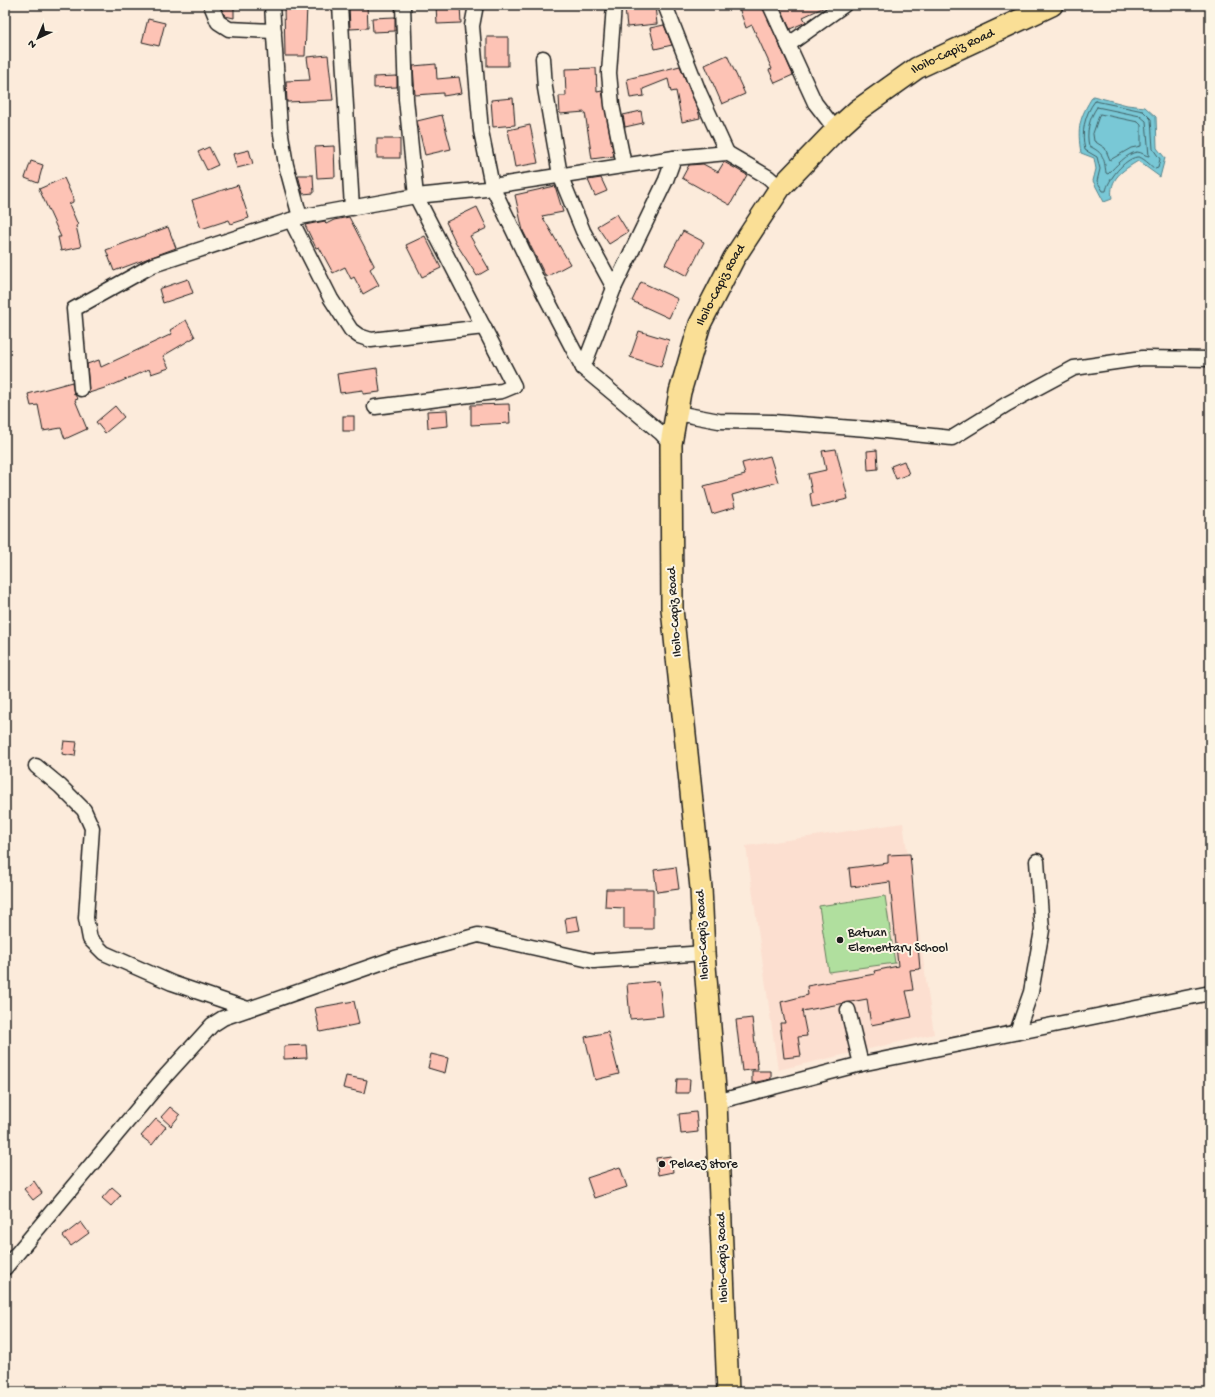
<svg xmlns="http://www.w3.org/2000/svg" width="1215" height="1397" font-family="'Gochi Hand',sans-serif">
	<rect width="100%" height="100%" fill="#fcebdb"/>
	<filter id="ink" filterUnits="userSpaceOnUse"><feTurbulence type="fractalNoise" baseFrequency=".025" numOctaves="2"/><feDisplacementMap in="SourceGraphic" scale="8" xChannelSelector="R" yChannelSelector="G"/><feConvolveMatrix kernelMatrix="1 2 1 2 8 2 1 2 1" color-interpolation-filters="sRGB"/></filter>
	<g filter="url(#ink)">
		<!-- built -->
		<path fill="#fcdfd0" d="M903,823L934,1034L778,1070L746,846Z"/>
		<!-- green -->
		<path fill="#b0df9e" stroke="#667e5d" d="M885,896L895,963L829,972L819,906Z"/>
		<!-- water -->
		<path fill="#79c8d6" stroke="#54838c" d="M1093,96L1127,105L1145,107L1156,117L1157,148L1165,158L1160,177L1138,161C1122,171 1109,178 1112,199L1104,202L1093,181L1096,169L1094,158L1081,153C1077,128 1079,118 1093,96Z"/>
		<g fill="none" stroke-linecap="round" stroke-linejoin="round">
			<!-- shore -->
			<g stroke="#416166" stroke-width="1">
				<path d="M1095,101L1143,111L1151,119L1153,149L1160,159L1158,168L1155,169C1151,166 1142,156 1137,157C1124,159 1108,180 1106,191H1103L1097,181L1100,169L1097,157L1085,150C1081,133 1084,115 1095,101Z"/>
				<path d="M1097,107L1140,116L1146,121L1149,156C1145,156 1142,152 1137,152C1127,153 1115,167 1108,174L1106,173C1104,158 1104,153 1089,146C1086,133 1089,118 1097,107Z"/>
				<path d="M1100,114L1138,122L1141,125V146L1131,148L1110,160L1105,148L1094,141L1093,134Z"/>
			</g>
		</g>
		<!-- building -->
		<g fill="#fdc3b5" stroke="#1c1c1c">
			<path d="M220,5H234V18L225,16Z"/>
			<path d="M284,5H307L305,56H285Z"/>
			<path d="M349,5H367L368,28L350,29Z"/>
			<path d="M436,5H460L461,23L437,24Z"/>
			<path d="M738,5H762L793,75L775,83L769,70L772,69L752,25L746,28Z"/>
			<path d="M779,5H829L803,17L806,22L790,29Z"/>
			<path d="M655,6L657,24L627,27L625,9Z"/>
			<path d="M395,17V31L373,32L372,18Z"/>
			<path d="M148,19L165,23L159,46L142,42Z"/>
			<path d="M664,25L672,45L655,49L650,28Z"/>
			<rect x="487" y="37" width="21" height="29"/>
			<path d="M328,55L333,100L287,102L286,81L310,80L307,57Z"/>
			<path d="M727,55L745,94L722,104L705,65Z"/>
			<path d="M436,64L437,79L459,77L462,93L443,96V93L415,95L413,66Z"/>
			<path d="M680,66L698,110L700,118L682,122L676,91L671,92L668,79L643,89L644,96L630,98L627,79Z"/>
			<path d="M596,68L597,92L602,91L614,156L592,159L585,112L560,114L559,96H566L565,69Z"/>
			<path d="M397,76V87L374,88V77Z"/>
			<path d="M513,98L515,125L493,127L491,100Z"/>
			<path d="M641,111L643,123L625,127L623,115Z"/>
			<path d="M442,115L451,149L425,155L417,121Z"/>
			<path d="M530,125L538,163L515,167L508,130Z"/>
			<rect x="377" y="139" width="23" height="19"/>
			<path d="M334,146L335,177L317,178L315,147Z"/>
			<path d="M209,147L218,165L207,170L198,152Z"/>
			<path d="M249,150L253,164L237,168L233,154Z"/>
			<path d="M31,161L43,165L38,183L25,178Z"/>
			<path d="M724,162L747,175L730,205L682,178L689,165L703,164L718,172Z"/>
			<path d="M298,175H313L314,193L303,194Z"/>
			<path d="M64,178L73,198V202L69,204L78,225L76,226L81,247L61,251L58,237H61L39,189Z"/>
			<path d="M601,178L607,191L595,196L588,180Z"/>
			<path d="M238,185L249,218L231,224L229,220L201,229L192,200Z"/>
			<path d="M555,186L563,212L542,216L570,264L546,277L523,231L515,195Z"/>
			<path d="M477,207L487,228L470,236L489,269L477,276L456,243L446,222Z"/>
			<path d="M617,214L628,232L609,244L597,226Z"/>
			<path d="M349,217L374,265V266L370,269L379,285L363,294L354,277L351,279L345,267L333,273L319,247L316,248L305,225L325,221L326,224L334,220Z"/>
			<path d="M168,227L176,248L114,271L106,250Z"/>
			<path d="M683,231L704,242L687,276L665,264Z"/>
			<path d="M425,236L441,268L422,277L406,245Z"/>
			<path d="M188,279L193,293L163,303L159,289Z"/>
			<path d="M641,282L678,299L669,318L632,301Z"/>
			<path d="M186,320L195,337L163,356L169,368L151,374L149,369L111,386L89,393L87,364L99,360L101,367L172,334L170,330Z"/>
			<path d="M639,331L669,340L661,367L630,357Z"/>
			<path d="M377,368L380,392L363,394V390L340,393L337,374Z"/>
			<path d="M72,382L74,394L78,399L75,400L87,429L65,439L61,428L43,431L38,405L31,406L28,394Z"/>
			<path d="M509,404L510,423L471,425V405Z"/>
			<path d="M115,406L124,417L105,433L96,422Z"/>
			<path d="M447,410L448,426L428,428L427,411Z"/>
			<rect x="343" y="416" width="11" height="15"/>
			<path d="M836,449L848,499L812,507L810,494L812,493L808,474L826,470L822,451Z"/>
			<path d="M877,450L878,469L868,470L867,451Z"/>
			<path d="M770,456L778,482L732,495L735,507L712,514L704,486L745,475L742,463Z"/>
			<path d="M904,461L909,474L896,479L891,466Z"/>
			<path d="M64,741L77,742L75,756L62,754Z"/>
			<path d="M910,854L920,969L910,970L913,990L906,991L912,1017L871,1025L867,999L802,1011L807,1036L798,1037L801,1056L784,1058L780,1023H785L781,1002L808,995L807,986L875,974L874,971L898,966L890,882L851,887L849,868L888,863V855Z"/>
			<path d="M676,867L679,889L657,892L654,870Z"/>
			<path d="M606,889H653V929H624V908L605,907Z"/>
			<path d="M577,916L580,930L567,932L565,918Z"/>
			<path d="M659,981L663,1016L630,1019L627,984Z"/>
			<path d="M354,1001L359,1024L320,1032L315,1008Z"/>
			<path d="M752,1018L758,1069L742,1071L736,1020Z"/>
			<path d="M608,1032L619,1074L595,1080L585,1037Z"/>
			<path d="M306,1045L307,1058L284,1059V1046Z"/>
			<path d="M431,1054L448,1058L445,1073L428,1068Z"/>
			<path d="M752,1071H771V1079L752,1083Z"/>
			<path d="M346,1076L367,1080L364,1093L343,1088Z"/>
			<path d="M677,1079H690L689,1093H676Z"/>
			<path d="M170,1107L180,1115L171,1126L161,1117Z"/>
			<path d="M696,1112L698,1132L681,1134L679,1114Z"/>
			<path d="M156,1119L166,1127L152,1145L141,1136Z"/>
			<path d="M671,1156L673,1172L658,1175L656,1158Z"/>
			<path d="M620,1167L627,1187L594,1198L587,1178Z"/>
			<path d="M34,1181L42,1193L33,1200L24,1189Z"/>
			<path d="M112,1187L121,1195L111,1206L102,1198Z"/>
			<path d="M81,1222L89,1233L71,1246L63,1236Z"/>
		</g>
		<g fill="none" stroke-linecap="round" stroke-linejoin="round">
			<defs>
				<g id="minor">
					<path d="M211,5L218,22L229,29L274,31"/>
					<path d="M272,5L280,128L286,165L300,217"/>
					<path d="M340,5L352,208"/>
					<path d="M476,5L472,26L481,131L492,186L537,280L583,368L661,433L671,444"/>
					<path d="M614,5L609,73L612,105L623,160L621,165"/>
					<path d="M665,5L699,92L727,153"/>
					<path d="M770,5L815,103L836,130"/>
					<path d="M788,45L844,5"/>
					<path d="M543,58L545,88L560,175L583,231L614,288"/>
					<path d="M291,220L331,299L351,330L359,336L371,340L484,327"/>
					<path d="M583,368L614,288L666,180L674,158"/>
					<path d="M81,389L74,309L153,265L300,217L416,196L486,189L492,186L674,158L727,153L768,177L780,188"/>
					<path d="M375,407L502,391L514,386L416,196L406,99L403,5"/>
					<path d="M677,413L719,421L773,422L867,429L952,438L1007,404L1074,368L1143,358L1210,359"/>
					<path d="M36,766L60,786L84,810L92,828L86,918L90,939L104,953L172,983L248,1009"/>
					<path d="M848,1010L861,1064"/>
					<path d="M1017,1032L1031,992L1042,930L1037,861"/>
					<path d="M716,1102L861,1064L1210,993"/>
					<path d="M5,1268L162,1080L212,1025L223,1018L395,958L478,935L594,961L704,953"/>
				</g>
				<g id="highway">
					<path id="s1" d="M728,1392L716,1102L704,953L701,888L672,609L671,444L680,392L700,324L734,258L780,188L836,130L858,110L917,68L1052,5"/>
				</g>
			</defs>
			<!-- minor casing -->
			<use href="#minor" stroke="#1c1c1c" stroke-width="17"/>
			<!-- highway casing -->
			<use href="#highway" stroke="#1c1c1c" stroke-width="24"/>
			<!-- minor -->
			<use href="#minor" stroke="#fcf5e5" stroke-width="14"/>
			<!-- highway -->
			<use href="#highway" stroke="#fadf96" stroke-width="21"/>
		</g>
	</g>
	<!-- markers -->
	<g fill="#1c1c1c" stroke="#fcf5e5" stroke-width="1.5">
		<circle cx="840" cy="940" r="4"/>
		<circle cx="662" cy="1164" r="4"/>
	</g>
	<g text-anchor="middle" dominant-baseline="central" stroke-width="4" stroke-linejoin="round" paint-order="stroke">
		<!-- street labels -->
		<g font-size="13" fill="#1c1c1c" stroke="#fcf5e5">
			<text stroke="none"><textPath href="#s1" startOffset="1454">Iloilo-Capiz Road</textPath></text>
			<text stroke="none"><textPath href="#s1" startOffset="1118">Iloilo-Capiz Road</textPath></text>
			<text transform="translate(675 612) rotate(-94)">Iloilo-Capiz Road</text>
			<text transform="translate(703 935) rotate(-93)">Iloilo-Capiz Road</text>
			<text transform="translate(723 1258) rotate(-92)">Iloilo-Capiz Road</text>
		</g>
		<!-- poi labels -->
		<g font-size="13" fill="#1c1c1c" stroke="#fcf5e5" text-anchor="start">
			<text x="848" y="933">Batuan<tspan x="848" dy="15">Elementary School</tspan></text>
			<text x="670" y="1164">Pelaez store</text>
		</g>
	</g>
	<!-- margin -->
	<rect width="1215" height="1397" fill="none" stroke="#fcf5e5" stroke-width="20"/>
	<rect x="10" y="10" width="1195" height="1377" fill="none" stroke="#1c1c1c" stroke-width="1.5" filter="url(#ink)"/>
	<!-- north arrow -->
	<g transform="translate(38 38) rotate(224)" stroke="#fcf5e5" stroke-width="3" paint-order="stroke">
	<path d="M0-3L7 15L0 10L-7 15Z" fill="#1c1c1c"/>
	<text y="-6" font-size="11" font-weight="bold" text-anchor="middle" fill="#1c1c1c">N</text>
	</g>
</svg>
